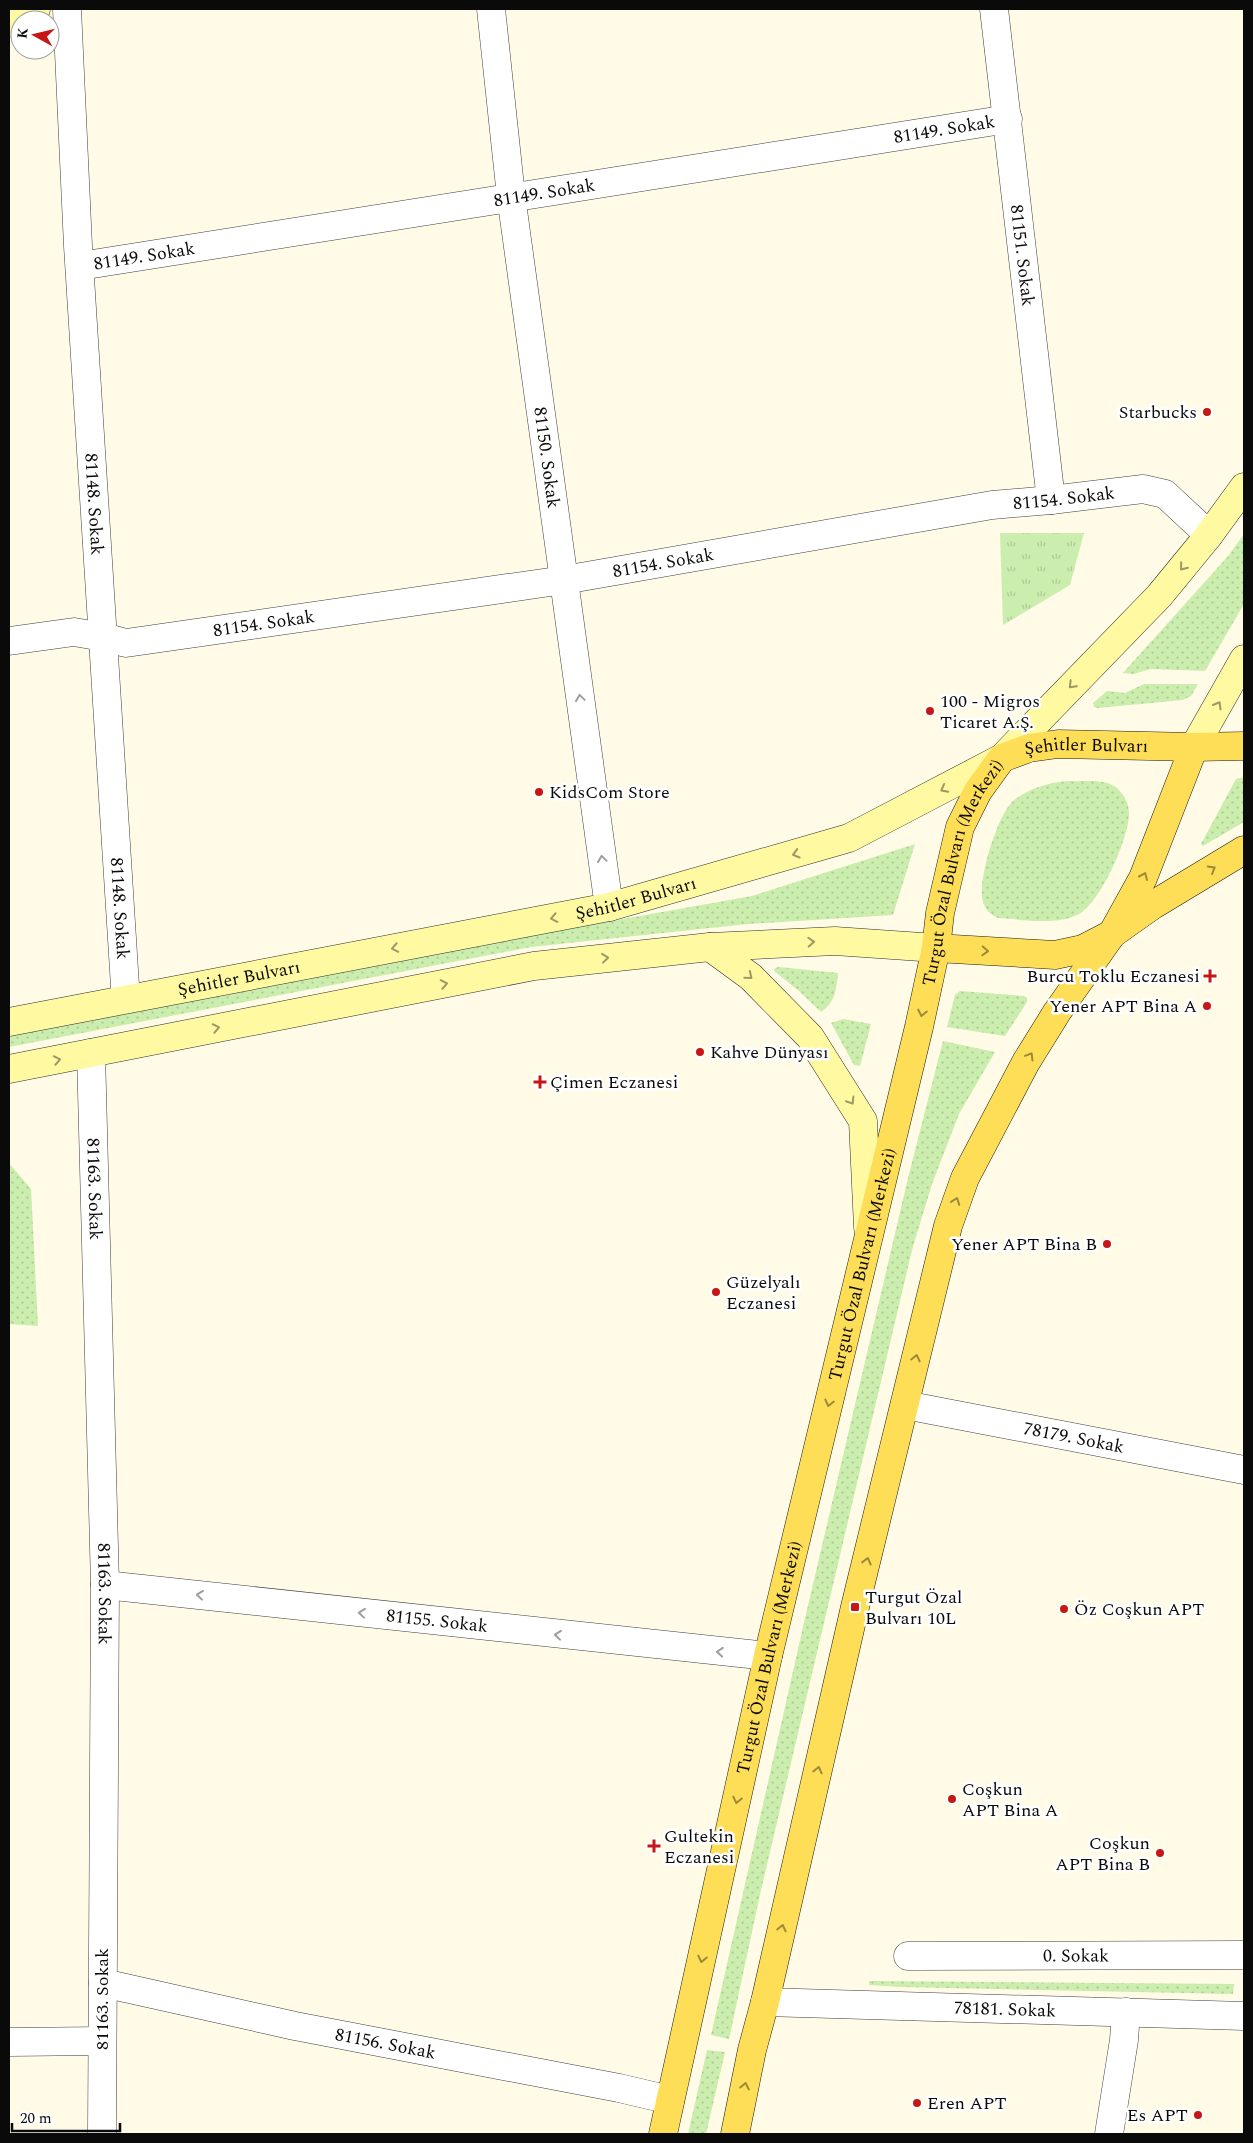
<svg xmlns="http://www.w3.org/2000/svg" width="1253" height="2143" font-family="Spectral,serif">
	<defs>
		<pattern id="grass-dots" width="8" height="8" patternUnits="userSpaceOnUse" patternTransform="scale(1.25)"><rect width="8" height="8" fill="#cbedad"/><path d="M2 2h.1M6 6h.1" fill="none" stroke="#adca94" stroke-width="1.8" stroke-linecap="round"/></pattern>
		<pattern id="park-tufts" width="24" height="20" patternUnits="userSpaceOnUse" patternTransform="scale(1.25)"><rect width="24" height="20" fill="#cbedad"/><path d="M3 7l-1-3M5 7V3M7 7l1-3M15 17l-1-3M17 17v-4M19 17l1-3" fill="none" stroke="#adca94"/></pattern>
	</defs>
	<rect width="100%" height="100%" fill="#fffbe7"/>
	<!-- grass -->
	<g fill="url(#grass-dots)">
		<path d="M1244,534V604L1205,671L1151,669L1133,674L1123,673L1229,555Z"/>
		<path d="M1144,684H1198L1191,696L1183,700L1098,708L1094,707L1093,703L1107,691L1125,693Z"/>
		<path d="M1244,777V822L1203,846L1201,844L1236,779Z"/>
		<path d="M1070,781C1085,782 1106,778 1118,789C1124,795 1129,804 1129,813C1129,838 1100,905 1077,915C1054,926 1022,919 998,918C990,914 985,910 983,901C977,881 997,816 1013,801C1029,788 1050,782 1070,781Z"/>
		<path d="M915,844L893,915L748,924L531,947L9,1047V1036L533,935L752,896Z"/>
		<path d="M779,967L838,973C836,989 836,1002 821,1012L799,991L774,971L775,968Z"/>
		<path d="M960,991L1024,996L1027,998V1002L1005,1036L947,1027L955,995Z"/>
		<path d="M843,1019L871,1024L860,1066L854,1065L831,1023Z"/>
		<path d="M943,1041L995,1052L959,1114L932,1184L912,1250L761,1890L729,2039L711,2035L803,1627L908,1178Z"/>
		<path d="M9,1163L31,1189L38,1326L9,1324Z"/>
		<path d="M869,1981L1234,1984L1233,1994L902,1987L869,1985Z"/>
		<path d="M707,2050L725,2052L706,2134H688Z"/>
	</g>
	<!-- park -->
	<path fill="url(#park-tufts)" d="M1000,533H1084L1070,585L1003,625Z"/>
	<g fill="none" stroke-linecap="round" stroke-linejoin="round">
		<defs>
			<g id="street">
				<path id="s1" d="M67,9L78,246L125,986L124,999"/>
				<path id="s2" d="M491,9L511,196L609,907"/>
				<path id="s3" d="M994,9L1051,500"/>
				<path id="s4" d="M80,266L1008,119"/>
				<path id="s5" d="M9,641L74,632L103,637L126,643L564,580L992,505L1051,500L1143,489L1165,494L1209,535"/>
				<path id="s6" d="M91,1053L105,1585L102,2134"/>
				<path id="s7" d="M905,1405L1244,1470"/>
				<path id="s8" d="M105,1585L768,1656"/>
				<path id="s9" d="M908,1956L1244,1955"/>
				<path id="s10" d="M103,1983L295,2026L619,2088L670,2100"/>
				<path id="s11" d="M765,2002L1244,2016"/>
				<path d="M9,2042L102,2041"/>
				<path d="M1109,2134L1124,2040L1126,2012"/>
			</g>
			<g id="secondary">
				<path d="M9,23L36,9"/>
				<path d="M1194,747L1244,659"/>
				<path d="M710,947L751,977L810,1037L863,1121L868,1227"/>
				<path id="s12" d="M9,1022L609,907L849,838L1002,758L1159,596L1209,535L1244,487"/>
				<path d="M9,1069L534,966L710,947L835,941L936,948"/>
			</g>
			<g id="primary">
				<path d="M936,948L1055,955L1083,949L1112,934L1153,905L1244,850"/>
				<path id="s13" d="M663,2134L768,1656L919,1027L936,948L940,913L960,827L978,791L1002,758L1029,748L1058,744L1194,747L1244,746"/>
				<path d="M735,2134L752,2050L765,2002L855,1607L948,1226L965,1178L1026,1062L1057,1012L1112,934L1143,878L1194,747"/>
			</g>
		</defs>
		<!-- street casing -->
		<use href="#street" stroke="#3d3d3d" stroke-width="29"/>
		<!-- secondary casing -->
		<use href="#secondary" stroke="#2c2c2c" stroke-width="29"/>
		<!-- primary casing -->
		<use href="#primary" stroke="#1b1b1b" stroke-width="29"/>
		<!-- street -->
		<use href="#street" stroke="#fff" stroke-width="28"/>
		<!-- secondary -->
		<use href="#secondary" stroke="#fff9a2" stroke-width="28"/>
		<!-- primary -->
		<use href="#primary" stroke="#ffde57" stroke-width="28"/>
	</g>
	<!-- one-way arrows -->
	<defs><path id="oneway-chevron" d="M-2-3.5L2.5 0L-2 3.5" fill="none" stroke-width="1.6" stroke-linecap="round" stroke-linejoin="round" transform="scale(1.25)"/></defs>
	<g stroke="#9d9965">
		<use href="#oneway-chevron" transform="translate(1183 567) rotate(129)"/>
		<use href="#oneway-chevron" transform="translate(1072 685) rotate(135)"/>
		<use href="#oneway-chevron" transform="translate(1218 705) rotate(-60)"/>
		<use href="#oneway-chevron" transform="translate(944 789) rotate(152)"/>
		<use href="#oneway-chevron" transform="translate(796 854) rotate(164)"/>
		<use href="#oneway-chevron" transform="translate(554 918) rotate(169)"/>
		<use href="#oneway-chevron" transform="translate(811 942) rotate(-3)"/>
		<use href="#oneway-chevron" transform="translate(395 948) rotate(169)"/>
		<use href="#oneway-chevron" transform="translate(605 958) rotate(-6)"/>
		<use href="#oneway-chevron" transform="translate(749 976) rotate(39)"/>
		<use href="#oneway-chevron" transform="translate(444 984) rotate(-11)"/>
		<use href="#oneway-chevron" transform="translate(216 1028) rotate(-11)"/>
		<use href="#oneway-chevron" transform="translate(57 1060) rotate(-11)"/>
		<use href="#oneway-chevron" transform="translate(851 1101) rotate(58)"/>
	</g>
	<g stroke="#9d9d9d">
		<use href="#oneway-chevron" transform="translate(580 698) rotate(-98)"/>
		<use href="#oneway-chevron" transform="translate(602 859) rotate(-98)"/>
		<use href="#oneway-chevron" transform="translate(200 1595) rotate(-174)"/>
		<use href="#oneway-chevron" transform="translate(362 1613) rotate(-174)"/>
		<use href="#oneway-chevron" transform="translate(558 1635) rotate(-174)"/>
		<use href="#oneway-chevron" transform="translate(720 1652) rotate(-175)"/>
	</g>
	<g stroke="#9d8938">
		<use href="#oneway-chevron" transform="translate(1212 869) rotate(-30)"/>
		<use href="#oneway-chevron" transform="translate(1144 876) rotate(-66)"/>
		<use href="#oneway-chevron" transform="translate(985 951) rotate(3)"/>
		<use href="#oneway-chevron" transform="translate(922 1013) rotate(102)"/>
		<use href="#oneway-chevron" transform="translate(1030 1056) rotate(-59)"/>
		<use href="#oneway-chevron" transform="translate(956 1201) rotate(-70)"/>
		<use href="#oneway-chevron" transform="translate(916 1358) rotate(-77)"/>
		<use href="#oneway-chevron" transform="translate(829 1403) rotate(103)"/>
		<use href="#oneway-chevron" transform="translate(867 1561) rotate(-76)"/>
		<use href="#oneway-chevron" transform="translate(818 1770) rotate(-77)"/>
		<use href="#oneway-chevron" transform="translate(737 1800) rotate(102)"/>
		<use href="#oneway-chevron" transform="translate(782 1928) rotate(-77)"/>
		<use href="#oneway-chevron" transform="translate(702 1959) rotate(102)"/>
		<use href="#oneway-chevron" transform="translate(745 2086) rotate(-78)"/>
	</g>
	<!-- markers -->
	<g fill="#c61616" stroke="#fff" stroke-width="2">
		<circle cx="1207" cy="412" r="5"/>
		<circle cx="930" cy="711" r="5"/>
		<circle cx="539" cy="792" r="5"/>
		<path d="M1207.5 968.5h5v5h5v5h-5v5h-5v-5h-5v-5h5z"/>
		<circle cx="1207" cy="1006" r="5"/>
		<circle cx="700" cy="1052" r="5"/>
		<path d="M537.5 1074.5h5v5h5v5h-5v5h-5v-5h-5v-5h5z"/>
		<circle cx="1107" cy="1244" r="5"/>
		<circle cx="716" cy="1292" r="5"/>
		<rect x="850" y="1602" width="10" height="10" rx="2.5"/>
		<circle cx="1064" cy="1609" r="5"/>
		<circle cx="952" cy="1799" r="5"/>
		<path d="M651.5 1838.5h5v5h5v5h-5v5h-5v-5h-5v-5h5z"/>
		<circle cx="1160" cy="1853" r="5"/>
		<circle cx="917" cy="2103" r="5"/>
		<circle cx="1198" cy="2115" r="5"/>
	</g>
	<g text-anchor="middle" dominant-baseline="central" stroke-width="5" stroke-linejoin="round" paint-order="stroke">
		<!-- street labels -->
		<g font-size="18" fill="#0a0a0a" stroke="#fff">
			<text stroke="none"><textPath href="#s4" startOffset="875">81149. Sokak</textPath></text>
			<text stroke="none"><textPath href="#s4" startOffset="470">81149. Sokak</textPath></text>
			<text stroke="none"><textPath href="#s3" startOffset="248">81151. Sokak</textPath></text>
			<text stroke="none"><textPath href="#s4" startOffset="65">81149. Sokak</textPath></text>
			<text stroke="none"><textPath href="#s2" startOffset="452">81150. Sokak</textPath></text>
			<text stroke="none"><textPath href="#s5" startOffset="1068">81154. Sokak</textPath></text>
			<text stroke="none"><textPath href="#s1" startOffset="496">81148. Sokak</textPath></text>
			<text stroke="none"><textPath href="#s5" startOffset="662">81154. Sokak</textPath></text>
			<text stroke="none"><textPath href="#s5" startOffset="258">81154. Sokak</textPath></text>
			<text stroke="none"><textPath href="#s13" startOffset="1508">Şehitler Bulvarı</textPath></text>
			<text stroke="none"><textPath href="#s13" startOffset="1298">Turgut Özal Bulvarı (Merkezi)</textPath></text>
			<text stroke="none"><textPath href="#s12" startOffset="639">Şehitler Bulvarı</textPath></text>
			<text stroke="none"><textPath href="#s1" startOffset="901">81148. Sokak</textPath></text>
			<text stroke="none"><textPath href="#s12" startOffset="234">Şehitler Bulvarı</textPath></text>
			<text stroke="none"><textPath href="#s6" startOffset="136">81163. Sokak</textPath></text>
			<text stroke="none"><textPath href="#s13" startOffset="892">Turgut Özal Bulvarı (Merkezi)</textPath></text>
			<text stroke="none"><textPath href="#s7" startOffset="172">78179. Sokak</textPath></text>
			<text stroke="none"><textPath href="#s6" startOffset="541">81163. Sokak</textPath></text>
			<text stroke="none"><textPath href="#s8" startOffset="334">81155. Sokak</textPath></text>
			<text stroke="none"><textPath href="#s13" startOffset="488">Turgut Özal Bulvarı (Merkezi)</textPath></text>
			<text stroke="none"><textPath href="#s9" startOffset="168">0. Sokak</textPath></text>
			<text transform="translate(102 1999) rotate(-90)">81163. Sokak</text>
			<text stroke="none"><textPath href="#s11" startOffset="240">78181. Sokak</textPath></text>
			<text stroke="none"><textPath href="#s10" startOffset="289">81156. Sokak</textPath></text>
		</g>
		<!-- poi labels -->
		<g font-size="18" fill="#0a0a0a" stroke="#fff" text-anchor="start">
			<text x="1197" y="412" text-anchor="end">Starbucks</text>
			<text x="940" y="701">100 - Migros<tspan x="940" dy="21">Ticaret A.Ş.</tspan></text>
			<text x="549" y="792">KidsCom Store</text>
			<text x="1200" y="976" text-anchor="end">Burcu Toklu Eczanesi</text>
			<text x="1197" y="1006" text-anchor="end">Yener APT Bina A</text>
			<text x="710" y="1052">Kahve Dünyası</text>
			<text x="550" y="1082">Çimen Eczanesi</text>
			<text x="1097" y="1244" text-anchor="end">Yener APT Bina B</text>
			<text x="726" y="1282">Güzelyalı<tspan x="726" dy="21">Eczanesi</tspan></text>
			<text x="865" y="1597">Turgut Özal<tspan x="865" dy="21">Bulvarı 10L</tspan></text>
			<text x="1074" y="1609">Öz Coşkun APT</text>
			<text x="962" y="1789">Coşkun<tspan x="962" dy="21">APT Bina A</tspan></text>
			<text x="664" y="1836">Gultekin<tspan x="664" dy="21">Eczanesi</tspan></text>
			<text x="1150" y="1843" text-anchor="end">Coşkun<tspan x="1150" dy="21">APT Bina B</tspan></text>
			<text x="927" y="2103">Eren APT</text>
			<text x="1188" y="2115" text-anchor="end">Es APT</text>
		</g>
	</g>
	<!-- border -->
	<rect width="1253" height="2143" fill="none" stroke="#0a0a0a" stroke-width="20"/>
	<!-- north arrow -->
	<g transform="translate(35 35) rotate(278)"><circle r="24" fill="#ffffff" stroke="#9d9d9d"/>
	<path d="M0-4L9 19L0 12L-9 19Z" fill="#c61616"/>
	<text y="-8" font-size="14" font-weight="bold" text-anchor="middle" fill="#0a0a0a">K</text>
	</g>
	<!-- scale -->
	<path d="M12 2123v8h108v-8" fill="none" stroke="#0a0a0a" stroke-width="2.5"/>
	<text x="20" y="2123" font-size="15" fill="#0a0a0a" stroke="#ffffff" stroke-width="4" paint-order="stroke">20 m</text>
</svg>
